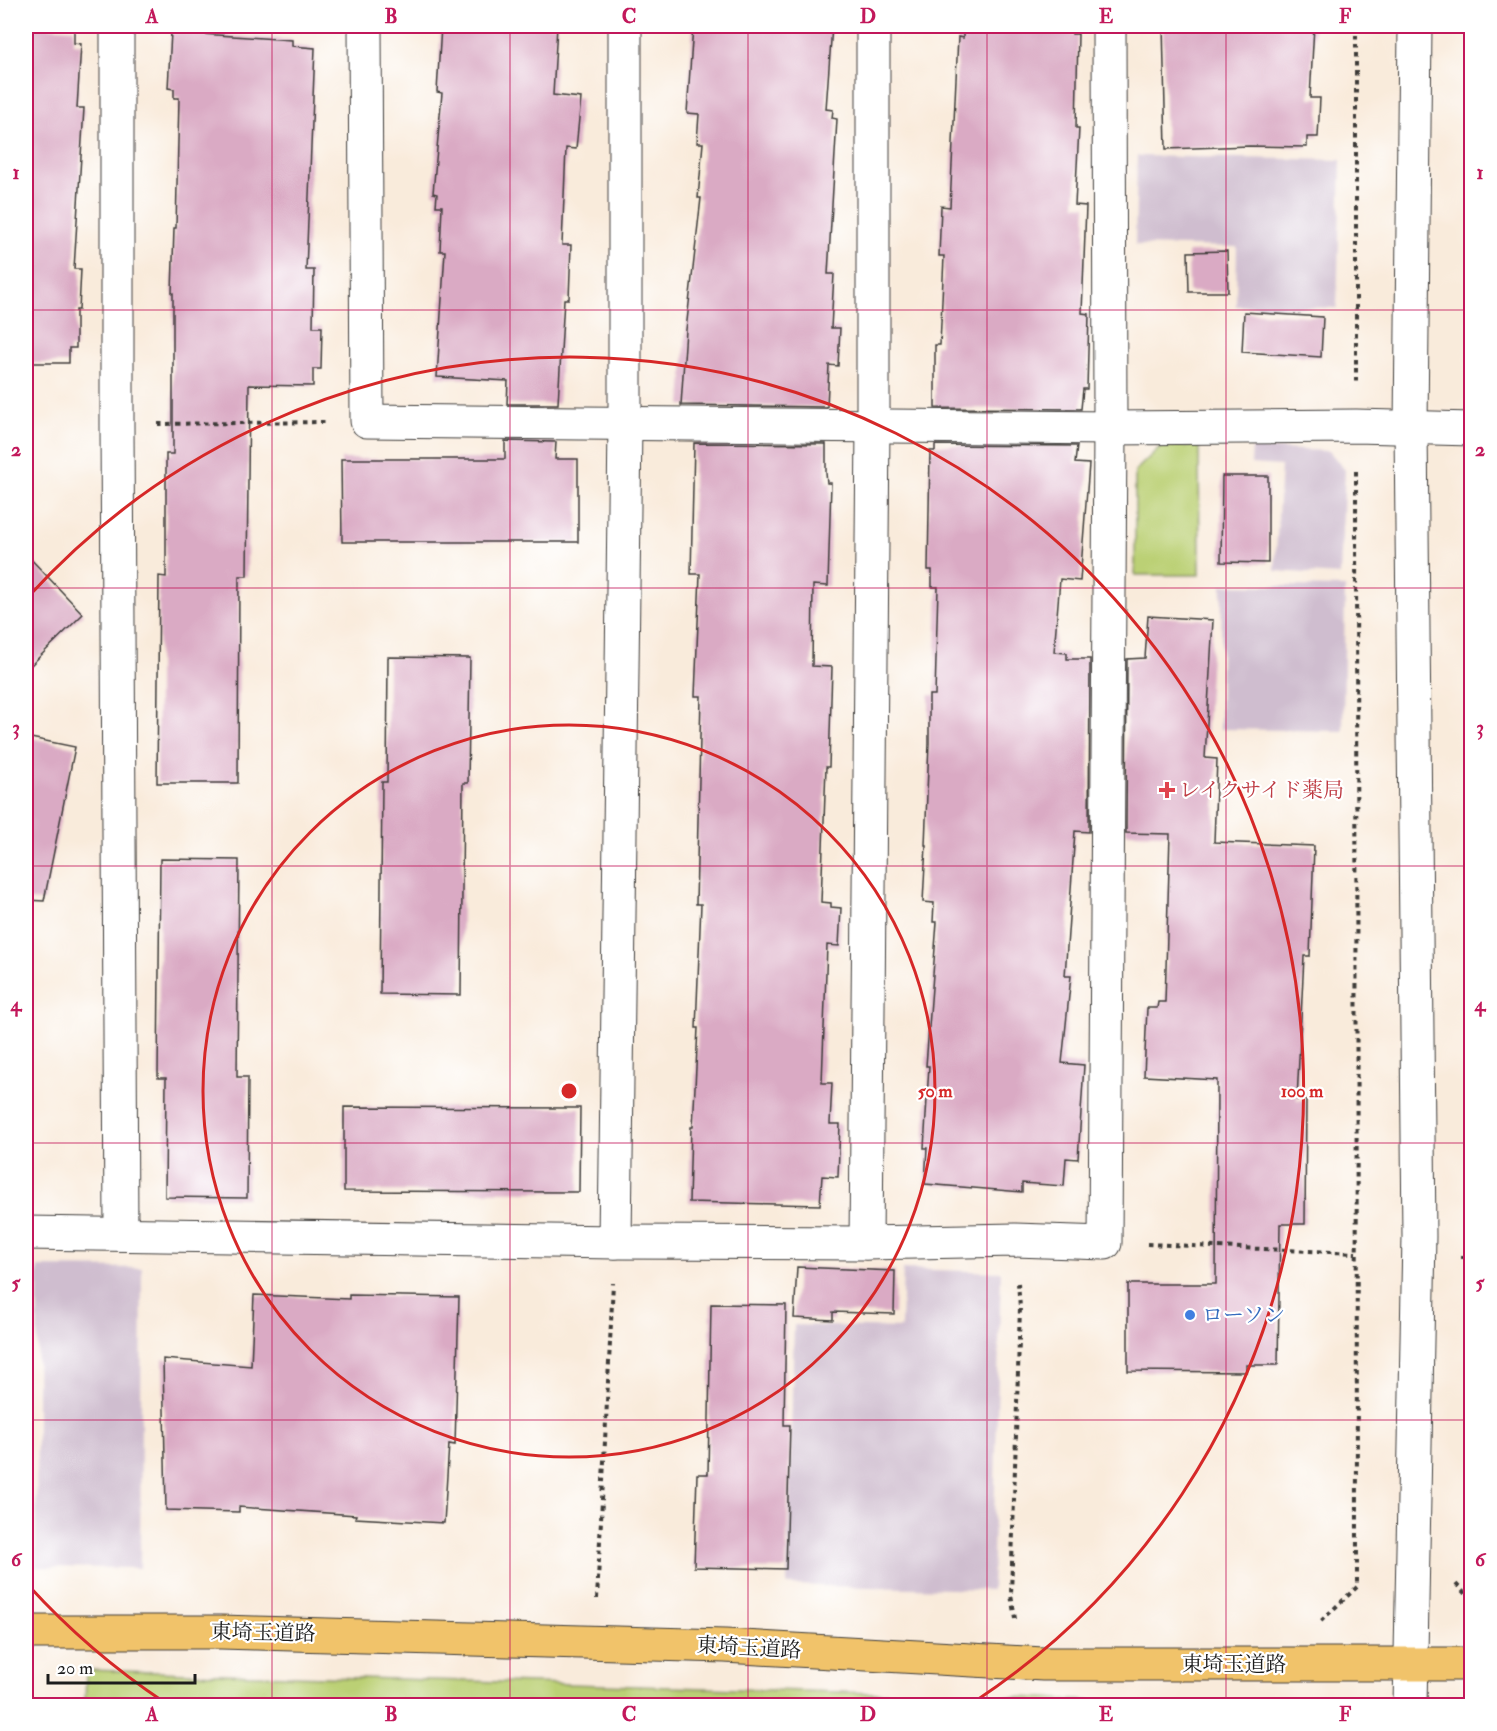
<svg xmlns="http://www.w3.org/2000/svg" width="1497" height="1731" font-family="'IM FELL Double Pica','Noto Serif JP',serif">
	<rect width="100%" height="100%" fill="#fff"/>
	<filter id="ink" filterUnits="userSpaceOnUse"><feTurbulence type="fractalNoise" baseFrequency=".0167" numOctaves="2"/><feDisplacementMap in="SourceGraphic" scale="12" xChannelSelector="R" yChannelSelector="G"/><feConvolveMatrix kernelMatrix="1 2 1 2 8 2 1 2 1" color-interpolation-filters="sRGB"/></filter>
	<filter id="wash" filterUnits="userSpaceOnUse"><feTurbulence type="fractalNoise" baseFrequency=".008" numOctaves="4" result="noise"/><feDisplacementMap in="SourceGraphic" scale="24" xChannelSelector="R" yChannelSelector="G"/><feGaussianBlur stdDeviation="1.35" result="paint"/><feColorMatrix in="noise" values="0 0 0 0 0 0 0 0 0 0 0 0 0 0 0 0 0 1.4 0 .05"/><feComposite in="paint" operator="in"/></filter>
	<g filter="url(#wash)">
		<rect width="100%" height="100%" fill="#f9ebdb"/>
		<!-- industrial -->
		<g fill="#cfbdcf">
			<path d="M1137,156L1341,160L1337,308L1236,306L1237,247L1135,245Z"/>
			<path d="M1252,448L1329,451L1345,470L1340,575L1275,571L1281,466L1251,464Z"/>
			<path d="M1222,585L1345,587L1343,731L1220,729Z"/>
			<path d="M38,1267L142,1268L140,1568L36,1567Z"/>
			<path d="M903,1269L1001,1272L992,1590L787,1585L794,1325L901,1328Z"/>
		</g>
		<!-- green -->
		<g fill="#bbd074" stroke="#6c7648" stroke-width="1.5">
			<path d="M1161,446H1199L1200,575H1135V471Z"/>
			<path d="M86,1670L1046,1698L1142,1705L85,1706Z"/>
		</g>
		<g id="blocks">
			<!-- building -->
			<g fill="#daaac4">
				<path d="M26,26L74,29V43L81,44L77,108H84L74,269H81L79,310H76V348H69V363H26Z"/>
				<path d="M441,26H557L553,95L581,98L576,149L566,148L562,245H571L569,299H564L558,404H507L508,381L437,377L445,251H440L442,206H436L437,194L433,193L442,93L437,92Z"/>
				<path d="M693,26H832L826,109L833,110L832,118L837,119L828,274H834L831,328H840L838,366L829,365L827,407L681,405L686,330L701,198H698L703,143H697L699,114L687,113Z"/>
				<path d="M963,26H1072V34H1078L1076,128H1079L1075,205L1086,206L1082,313L1089,314L1087,389H1083L1081,409L935,408V345H940L944,256H939L941,206L950,207L958,37L963,38Z"/>
				<path d="M1163,26H1314L1310,98H1320L1318,137H1307V147L1249,146L1166,149Z"/>
				<path d="M171,32L292,40V46L315,48L306,270H314L313,327H322L321,369H313V386L249,385L247,576H239L238,783H157L159,576L166,577V454H173V293H172L174,228H176L179,98H174V89L168,88Z"/>
				<path d="M1227,251L1228,292H1189L1188,252Z"/>
				<path d="M1244,312L1323,317L1321,357L1242,352Z"/>
				<path d="M505,441L556,442L555,459H578V542H342L341,459H505Z"/>
				<path d="M694,443L826,444V473L827,483H831L828,586L813,585L812,666L832,667L829,767H826L821,902L831,903V907L841,908L839,946L827,945L822,1083H832L830,1124H840L838,1177L822,1176L820,1205L689,1202L691,1127H693L698,1028H696L701,904H696L701,696H695L700,574H691Z"/>
				<path d="M935,445L1077,446L1075,463L1089,464L1080,581L1060,579L1054,652L1067,653V659H1090L1089,832L1075,831L1065,976H1071L1062,1063L1084,1065L1078,1159L1066,1158L1064,1186L1022,1183V1192L925,1184L927,1148H924L929,1066H926L937,922H933L934,903L923,902L926,845H925L929,743V695H935L938,587H932V570H928L930,451H935Z"/>
				<path d="M1222,476H1268V563L1221,562Z"/>
				<path d="M26,554L83,614L26,670Z"/>
				<path d="M1148,616L1213,620L1205,758L1217,759L1214,842L1314,846L1310,956H1304L1297,1100H1306L1305,1224H1280L1278,1365H1246V1372L1128,1371V1284H1216L1217,1080L1144,1076L1147,1008H1157L1158,1002H1165L1170,834L1126,833L1127,659L1145,658Z"/>
				<path d="M388,657L470,658L468,783H463L461,995L380,994L382,782H387Z"/>
				<path d="M26,737L75,747L44,901L26,900Z"/>
				<path d="M160,859L239,860L237,1077H248L247,1198L165,1197L166,1078H158Z"/>
				<path d="M344,1107L580,1108L579,1192L344,1191Z"/>
				<path d="M797,1267L895,1271L894,1314L833,1312V1320L794,1318Z"/>
				<path d="M254,1295L349,1299V1295L459,1297L455,1445L449,1444L444,1523L355,1518L356,1515L239,1507V1512L166,1510L163,1359L251,1366Z"/>
				<path d="M711,1304L786,1305L784,1425H790L786,1569L694,1567L697,1474H708Z"/>
			</g>
		</g>
	</g>
	<g filter="url(#ink)">
		<use href="#blocks" fill-opacity="0" stroke="#3d3b39" stroke-width="1.5"/>
		<g fill="none" stroke-linecap="round" stroke-linejoin="round">
			<defs>
				<g id="minor">
					<path d="M117,26V425L121,1234"/>
					<path d="M365,26L367,421L1110,428L1356,426L1472,429"/>
					<path d="M26,1233L615,1242L866,1243L1015,1240L1105,1243L1110,428L1109,26"/>
					<path d="M615,1242L625,425V26"/>
					<path d="M866,1243L873,425V26"/>
					<path d="M1410,1706L1419,1236L1411,427L1415,26"/>
				</g>
				<path id="highway" d="M26,1632H221L725,1646L1043,1664H1472"/>
			</defs>
			<!-- minor casing -->
			<use href="#minor" stroke="#3d3b39" stroke-width="35"/>
			<!-- highway casing -->
			<use href="#highway" stroke="#3d3b39" stroke-width="35"/>
			<!-- path -->
			<g stroke="#3d3b39" stroke-width="4" stroke-dasharray="4.5 4.5" stroke-linecap="butt">
				<path d="M1356,26V385"/>
				<path d="M158,424L325,422"/>
				<path d="M1147,1244L1356,1253"/>
				<path d="M1461,1257H1472"/>
				<path d="M1456,1584L1472,1601"/>
				<path d="M597,1599L613,1283"/>
				<path d="M1015,1619L1011,1595L1020,1307L1018,1283"/>
				<path d="M1321,1621L1357,1587L1356,467"/>
			</g>
			<!-- minor -->
			<use href="#minor" stroke="#fff" stroke-width="33"/>
			<!-- highway -->
			<use href="#highway" stroke="#f1c36a" stroke-width="33"/>
		</g>
	</g>
	<!-- grid -->
	<path fill="none" stroke="#c2185b" stroke-width="1.5" stroke-opacity="0.55" d="M272,26V1706M510,26V1706M748,26V1706M987,26V1706M1226,26V1706M26,310H1472M26,588H1472M26,866H1472M26,1143H1472M26,1420H1472"/>
	<!-- distance rings -->
	<g fill="none" stroke="#d62828" stroke-width="3">
		<circle cx="569" cy="1091" r="366"/>
		<path d="M164 1702A733 733 0 0 1 29 1586M29 596A733 733 0 1 1 974 1702"/>
	</g>
	<!-- markers -->
	<path fill="#e0444e" stroke="#fff" stroke-width="2" d="M1164 781h6v6h6v6h-6v6h-6v-6h-6v-6h6z"/>
	<circle fill="#3f7fe0" stroke="#fff" stroke-width="2" cx="1190" cy="1315" r="6"/>
	<g text-anchor="middle" dominant-baseline="central" stroke-width="4.5" stroke-linejoin="round" paint-order="stroke">
		<!-- health labels -->
		<g font-size="21" fill="#be3a42" stroke="#fff" text-anchor="start">
			<text x="1179" y="790">レイクサイド薬局</text>
		</g>
		<!-- shop labels -->
		<g font-size="21" fill="#366cbe" stroke="#fff" text-anchor="start">
			<text x="1202" y="1315">ローソン</text>
		</g>
		<!-- street labels -->
		<g font-size="21" fill="#1c1c1c" stroke="#fff">
			<text transform="translate(263 1633) rotate(1)">東埼玉道路</text>
			<text transform="translate(749 1648) rotate(3)">東埼玉道路</text>
			<text x="1234" y="1664">東埼玉道路</text>
		</g>
	</g>
	<circle cx="569" cy="1091" r="9" fill="#d62828" stroke="#fff" stroke-width="3"/>
	<g font-size="18" text-anchor="middle" font-weight="bold" fill="#d62828" stroke="#fff" stroke-width="4.5" stroke-linejoin="round" paint-order="stroke">
		<text x="935" y="1097">50 m</text>
		<text x="1302" y="1097">100 m</text>
	</g>
	<!-- margin -->
	<rect width="1497" height="1731" fill="none" stroke="#fff" stroke-width="66"/>
	<!-- scale -->
	<path d="M48 1674v9h147v-9" fill="none" stroke="#1c1c1c" stroke-width="3"/>
	<text x="57" y="1674" font-size="18" fill="#1c1c1c" stroke="#ffffff" stroke-width="4.5" paint-order="stroke">20 m</text>
	<rect x="33" y="33" width="1431" height="1665" fill="none" stroke="#c2185b" stroke-width="2"/>
	<g font-size="20" text-anchor="middle" font-weight="bold" fill="#c2185b">
		<text x="152" y="23">A</text>
		<text x="391" y="23">B</text>
		<text x="629" y="23">C</text>
		<text x="868" y="23">D</text>
		<text x="1106" y="23">E</text>
		<text x="1345" y="23">F</text>
		<text x="16" y="179">1</text>
		<text x="1480" y="179">1</text>
		<text x="16" y="456">2</text>
		<text x="1480" y="456">2</text>
		<text x="16" y="734">3</text>
		<text x="1480" y="734">3</text>
		<text x="16" y="1011">4</text>
		<text x="1480" y="1011">4</text>
		<text x="16" y="1289">5</text>
		<text x="1480" y="1289">5</text>
		<text x="16" y="1566">6</text>
		<text x="1480" y="1566">6</text>
		<text x="152" y="1721">A</text>
		<text x="391" y="1721">B</text>
		<text x="629" y="1721">C</text>
		<text x="868" y="1721">D</text>
		<text x="1106" y="1721">E</text>
		<text x="1345" y="1721">F</text>
	</g>
</svg>
